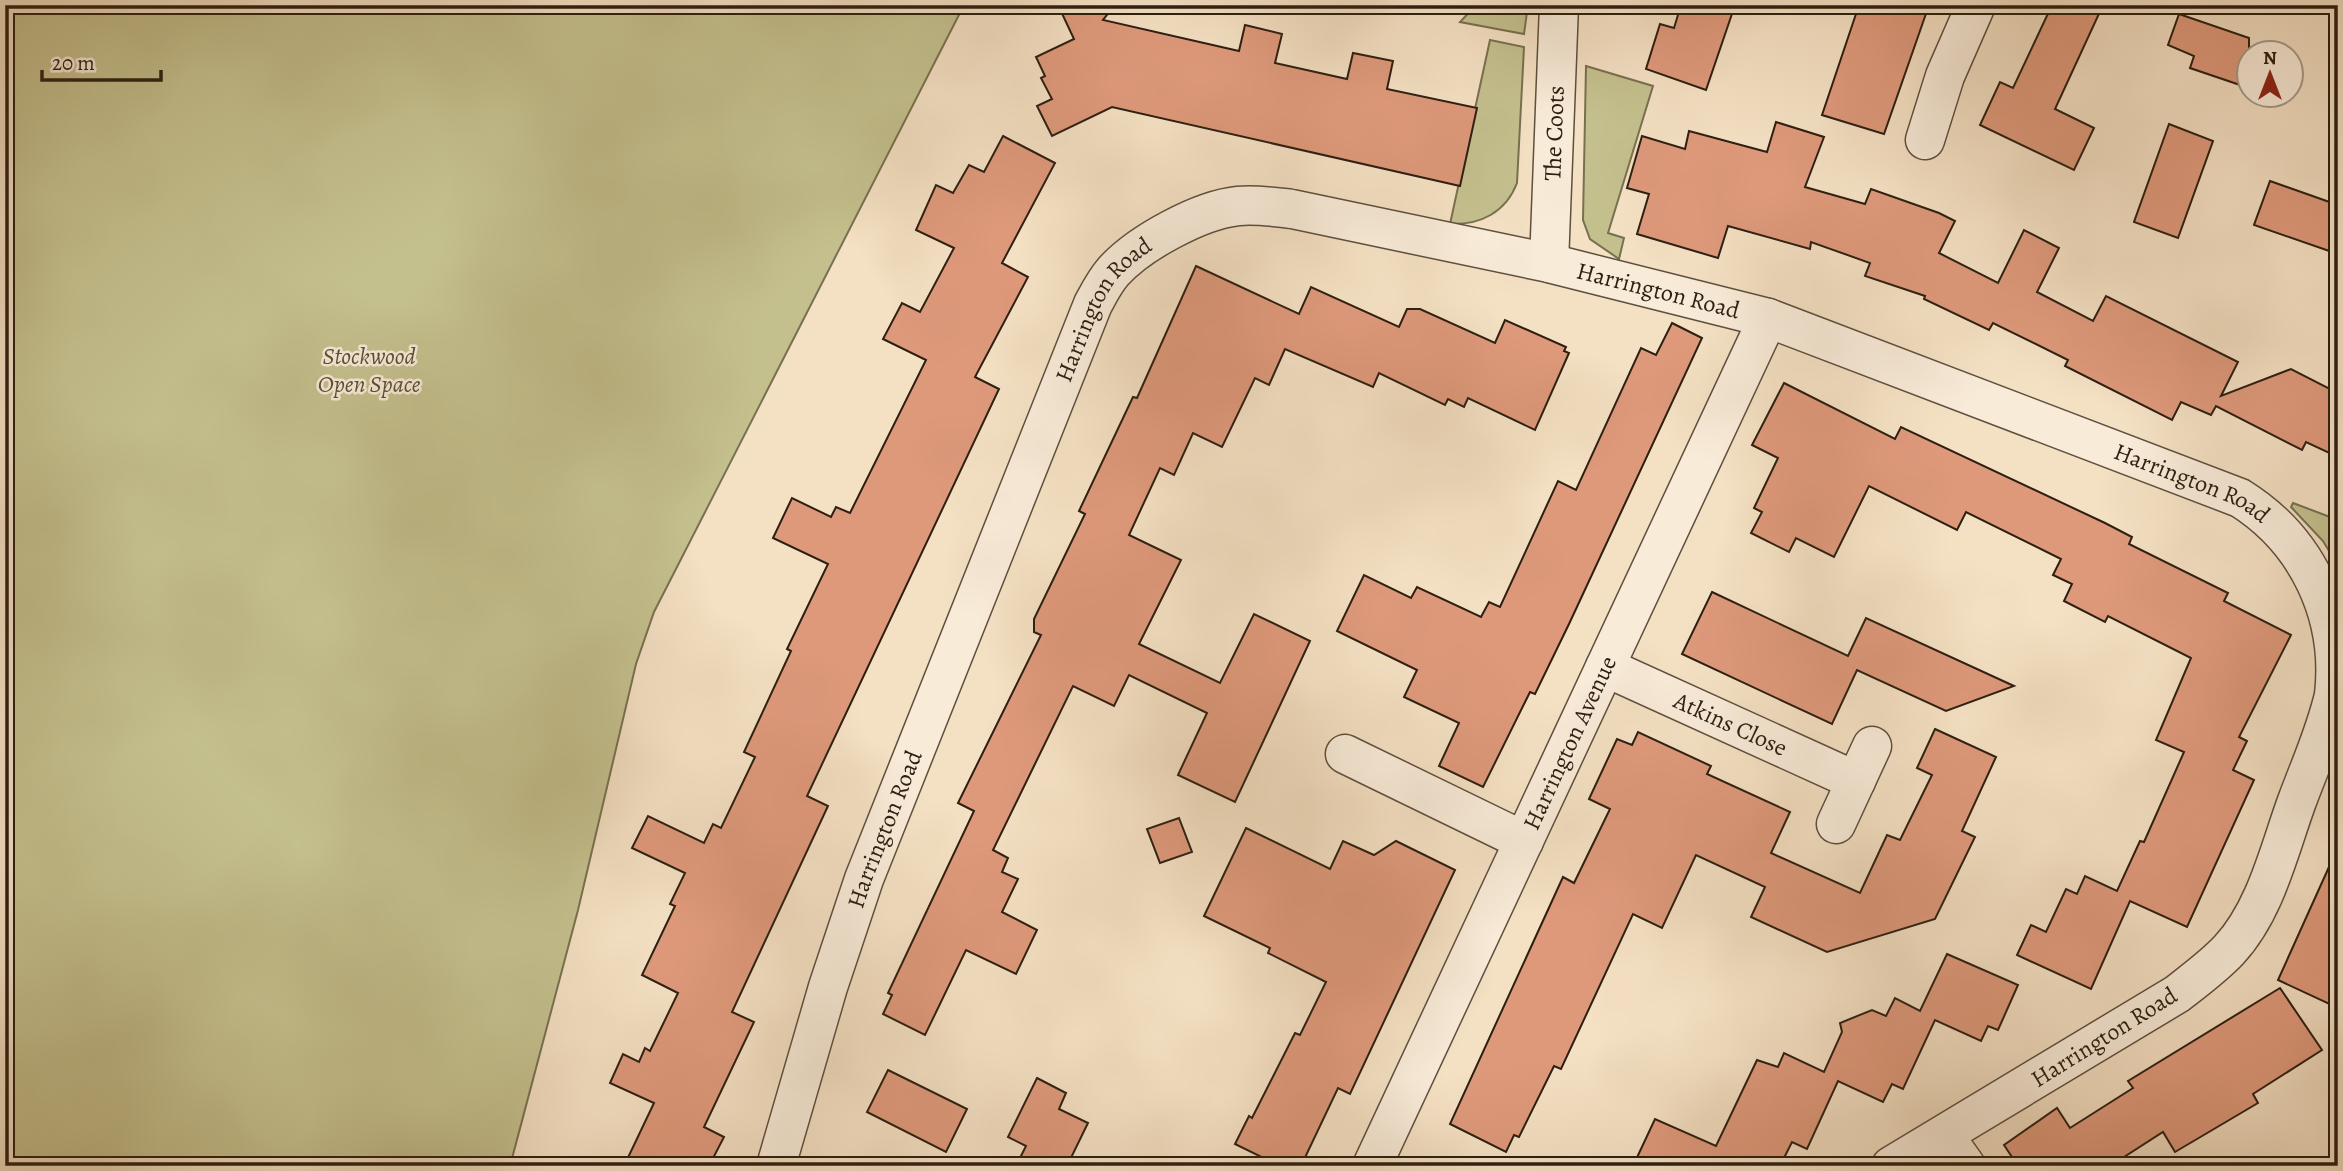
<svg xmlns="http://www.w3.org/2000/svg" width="2343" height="1171" font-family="Alegreya,serif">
	<rect width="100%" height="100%" fill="#f4e0c3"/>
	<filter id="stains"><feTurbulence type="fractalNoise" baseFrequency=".00286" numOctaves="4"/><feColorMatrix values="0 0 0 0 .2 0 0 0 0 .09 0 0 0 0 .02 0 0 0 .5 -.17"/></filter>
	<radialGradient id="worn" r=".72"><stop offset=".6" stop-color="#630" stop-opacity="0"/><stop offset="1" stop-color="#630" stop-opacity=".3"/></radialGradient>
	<!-- green -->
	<g fill="#c4c08e" stroke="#787050" stroke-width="2">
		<path d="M5,5H964L654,612L636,664L578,910L510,1166H5Z"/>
		<path d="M1476,5H1528L1524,34L1460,22Z"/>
		<path d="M1490,40L1524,47L1517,183C1506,212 1481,225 1450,224Z"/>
		<path d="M1586,66L1653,86L1608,233L1624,238L1619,259L1590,239L1583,220Z"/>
		<path d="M2293,503L2338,520L2337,564L2323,541L2291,507Z"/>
	</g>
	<!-- building -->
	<g fill="#de997b" stroke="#2c1f12" stroke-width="2">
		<path d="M1058,5H1115L1103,20L1239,51L1245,25L1282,34L1275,63L1347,79L1353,53L1393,61L1387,89L1477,108L1460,186L1112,107L1052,136L1037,106L1052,99L1041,78L1045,76L1036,57L1074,39Z"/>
		<path d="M1681,5H1735L1706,90L1646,69L1660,24L1674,28Z"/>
		<path d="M1859,5H1929L1884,134L1822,115Z"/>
		<path d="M2052,5H2103L2055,109L2094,128L2074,170L1980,125L2000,82L2013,88Z"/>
		<path d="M2179,14L2249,38V88L2190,68L2194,56L2168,45Z"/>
		<path d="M1776,122L1824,137L1805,187L1865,204L1871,189L1939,213L1955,221L1939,253L1998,283L2024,230L2059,248L2037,292L2093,321L2106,296L2238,362L2221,396L2291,369L2338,393V457L2306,442L2302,450L2216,406L2211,415L2181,402L2172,420L2065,366L2068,360L1993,323L1989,330L1924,299L1925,296L1865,276L1870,263L1811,242L1810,249L1728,226L1718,258L1637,234L1649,194L1627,188L1642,136L1685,149L1689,131L1767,152Z"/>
		<path d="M2169,124L2213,141L2178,238L2134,222Z"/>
		<path d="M1003,136L1055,163L1002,263L1028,277L975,377L999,389L807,796L828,806L732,1012L754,1022L704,1127L724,1137L709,1166H624L654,1103L610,1083L623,1054L639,1062L645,1048L650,1051L678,993L642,975L675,906L670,904L685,873L632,848L648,816L704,843L713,824L721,828L755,757L744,752L791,651L787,649L828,564L773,538L792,498L831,517L836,507L850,513L926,360L883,339L902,303L920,312L954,248L916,230L936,185L953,193L969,165L984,172Z"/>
		<path d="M2270,181L2338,205V254L2254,225Z"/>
		<path d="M1196,266L1299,314L1311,287L1399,327L1407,309H1420L1495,343L1505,320L1566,347L1564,351L1569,353L1535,430L1468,398L1464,407L1448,399L1445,405L1379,373L1373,387L1285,349L1269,385L1255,378L1222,447L1193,433L1174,475L1160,468L1129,535L1181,560L1139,644L1220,683L1254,614L1310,641L1235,802L1178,775L1207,713L1129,675L1114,706L1073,686L993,850L1008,858L1002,872L1018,879L1002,912L1037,930L1016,974L966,950L925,1035L883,1014L892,995L888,993L974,811L958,803L1041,635L1034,632V619L1085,514L1079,511L1133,397L1137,398Z"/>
		<path d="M1672,323L1702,338L1569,624L1535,694L1530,692L1483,787L1439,766L1459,723L1404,697L1417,670L1337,631L1364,575L1411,598L1417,587L1481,617L1489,602L1500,607L1558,481L1576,490L1641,348L1656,355Z"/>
		<path d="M1784,383L1895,439L1901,427L2105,523L2132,537L2129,544L2228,593L2224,601L2291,635L2239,737L2247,741L2233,770L2254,780L2187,927L2130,901L2091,989L2017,955L2031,925L2046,932L2066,889L2077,894L2085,876L2117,891L2140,841L2144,842L2184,752L2156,740L2191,658L2108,616L2105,622L2064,601L2072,584L2053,575L2061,559L1966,512L1957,530L1869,486L1834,557L1796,538L1789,552L1751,533L1762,512L1754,508L1778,458L1752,445Z"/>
		<path d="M1712,592L1848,656L1866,618L2014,686L1946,711L1857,670L1832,724L1682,654Z"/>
		<path d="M1935,729L1996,757L1962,831L1975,837L1935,919L1827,952L1751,917L1765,887L1696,855L1662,928L1633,914L1561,1069L1554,1066L1519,1137L1514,1135L1506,1152L1450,1124L1563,877L1574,883L1610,809L1589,799L1617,739L1632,745L1638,732L1711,766L1707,774L1790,812L1771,853L1860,893L1887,835L1900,840L1932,775L1917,768Z"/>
		<path d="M1179,818L1192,852L1160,863L1147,829Z"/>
		<path d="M1246,828L1330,869L1343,841L1374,855L1396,841L1455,870L1350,1094L1338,1088L1301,1166H1280L1235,1144L1249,1116L1252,1118L1295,1033L1300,1035L1326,982L1268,953L1270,948L1204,916Z"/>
		<path d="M2338,847V1008L2278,980Z"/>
		<path d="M1947,954L2018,985L1998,1030L1988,1026L1981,1041L1935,1020L1903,1089L1892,1084L1883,1102L1838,1081L1807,1149L1792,1142L1780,1166H1633L1655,1119L1716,1146L1757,1060L1778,1067L1784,1053L1824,1072L1842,1032L1840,1023L1872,1010L1886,1016L1895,998L1920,1011Z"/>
		<path d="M2280,988L2322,1050L2253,1094L2258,1103L2175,1152L2163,1132L2110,1166H2018L2004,1145L2057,1108L2070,1128L2133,1088L2128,1081Z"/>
		<path d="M888,1070L967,1109L946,1152L867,1112Z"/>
		<path d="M1037,1078L1066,1093L1059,1109L1088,1123L1067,1166H1016L1026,1146L1008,1137Z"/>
	</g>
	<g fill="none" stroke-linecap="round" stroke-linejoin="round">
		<defs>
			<g id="minor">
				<path d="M1925,140L1945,76L1976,5"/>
				<path id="s1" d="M1549,263L1559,5"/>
				<path id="s2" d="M1605,667L1856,781"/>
				<path d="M1345,754L1524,841"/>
				<path d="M1836,824L1872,746"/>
				<path d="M1944,1135L1966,1166"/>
				<path id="s3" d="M776,1166L828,987L864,879L1093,304C1099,293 1105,281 1113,272C1139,243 1200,210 1238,206C1256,204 1274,207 1292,209L1549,263L1768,318L2240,498C2307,540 2343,615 2334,695C2326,731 2310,766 2297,801C2279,850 2266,910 2229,950C2214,966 2195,980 2177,994L1891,1166"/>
				<path id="s4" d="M1372,1166L1768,318"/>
			</g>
		</defs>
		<!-- minor casing -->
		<use href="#minor" stroke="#5e4f3e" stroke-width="41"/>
		<!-- minor -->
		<use href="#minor" stroke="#f8ebd8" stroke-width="38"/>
	</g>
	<g text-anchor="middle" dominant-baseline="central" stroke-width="5" stroke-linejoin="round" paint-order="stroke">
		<!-- street labels -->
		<g font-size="24" fill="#2c1f12" stroke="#f8ebd8">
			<text stroke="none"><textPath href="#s1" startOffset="130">The Coots</textPath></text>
			<text stroke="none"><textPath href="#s3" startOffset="1530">Harrington Road</textPath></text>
			<text stroke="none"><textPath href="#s3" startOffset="920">Harrington Road</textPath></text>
			<text stroke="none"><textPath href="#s3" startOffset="2098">Harrington Road</textPath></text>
			<text stroke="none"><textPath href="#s2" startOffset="138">Atkins Close</textPath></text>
			<text stroke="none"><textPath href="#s4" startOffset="467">Harrington Avenue</textPath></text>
			<text stroke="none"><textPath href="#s3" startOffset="354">Harrington Road</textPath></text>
			<text transform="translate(2104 1037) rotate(-32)">Harrington Road</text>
		</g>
		<!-- park labels -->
		<g font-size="24" font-style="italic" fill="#5a4f37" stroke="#f8ebd8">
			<text x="369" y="356">Stockwood<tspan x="369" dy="28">Open Space</tspan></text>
		</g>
	</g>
	<!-- margin -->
	<rect width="2343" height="1171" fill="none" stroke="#f4e0c3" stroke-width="28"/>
	<rect x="7" y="7" width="2329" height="1157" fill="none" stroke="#2c1f12" stroke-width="3.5"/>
	<rect x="14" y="14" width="2315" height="1143" fill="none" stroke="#2c1f12" stroke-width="2"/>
	<!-- north arrow -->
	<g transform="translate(2270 74)"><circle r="33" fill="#f8ebd8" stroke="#a69989" stroke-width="2"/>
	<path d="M0-5L12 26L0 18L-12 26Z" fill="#8f2418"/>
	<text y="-10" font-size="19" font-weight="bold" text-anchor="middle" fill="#2c1f12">N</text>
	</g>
	<!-- scale -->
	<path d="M42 70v10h119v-10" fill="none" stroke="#2c1f12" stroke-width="3.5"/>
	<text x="52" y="70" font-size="21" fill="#2c1f12" stroke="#f8ebd8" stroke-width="5" paint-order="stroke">20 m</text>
	<rect width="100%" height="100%" filter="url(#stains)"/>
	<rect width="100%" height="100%" fill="url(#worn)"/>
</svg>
